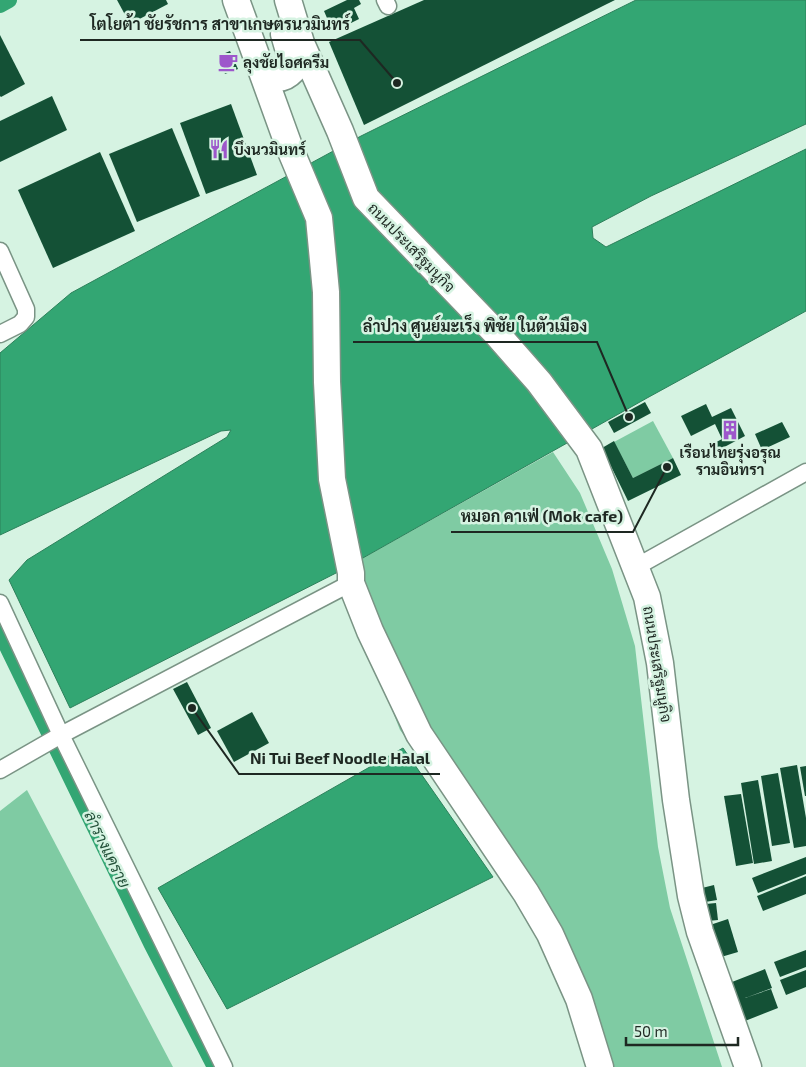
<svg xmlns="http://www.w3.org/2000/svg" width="806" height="1067" font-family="'Exo 2',Sarabun,sans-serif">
	<rect width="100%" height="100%" fill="#d6f3e2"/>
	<!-- green -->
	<g fill="#7fcba3">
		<path d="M653,421L673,458L633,478L614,442Z"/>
		<path d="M553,452L580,493L612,569L635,646L658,847L670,908L722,1067H604L590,1015L437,780L400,730L338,572Z"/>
		<path d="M27,790L173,1067H0V811Z"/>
	</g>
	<!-- water -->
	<g fill="#33a673" stroke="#2d805b">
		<path d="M636,0H806V124L651,196L592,227L593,238L606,247L806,149V311L647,398L338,572L70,708L9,580L27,560L227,437L231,430L221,431L0,535V353L71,293L361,136Z"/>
		<path d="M403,748L493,877L227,1009L158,888Z"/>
	</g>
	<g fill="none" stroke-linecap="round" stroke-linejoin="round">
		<!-- canal -->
		<g stroke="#33a673" stroke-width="16">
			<path d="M0,5L9,0"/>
			<path d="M0,632L151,943L215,1067"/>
		</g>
	</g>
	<!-- building -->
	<g fill="#145136">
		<path d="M117,0H166L168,4L130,24Z"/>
		<path d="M347,0H359L361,4L354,8L359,19L333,32L324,11Z"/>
		<path d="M424,0H615L364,125L329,42Z"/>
		<path d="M0,35L25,84L1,97L0,96Z"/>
		<path d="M230,51L238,69L225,74L218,56Z"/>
		<path d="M52,96L67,130L0,162V121Z"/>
		<path d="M231,104L257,175L206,194L180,123Z"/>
		<path d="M172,128L200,196L137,222L109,154Z"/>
		<path d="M100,152L135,231L53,268L18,190Z"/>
		<path d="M645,402L651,413L614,433L608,422Z"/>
		<path d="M706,404L712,417L731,408L745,436L715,452L711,445L722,439L715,424L691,436L681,416Z"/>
		<path d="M782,422L790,437L762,450L755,434Z"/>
		<path d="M614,441L633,478L673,458L681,475L628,501L602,448Z"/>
		<path d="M187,682L211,728L198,735L173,689Z"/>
		<path d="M252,712L269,743L234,762L217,731Z"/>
		<path d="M797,765L806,818V846L794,848L780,768Z"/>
		<path d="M806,766V796H805L800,767Z"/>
		<path d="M778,773L790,843L772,846L761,776Z"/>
		<path d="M758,780L772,861L754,864L741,783Z"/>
		<path d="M741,794L753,863L736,866L724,796Z"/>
		<path d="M806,857V874L758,893L752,878Z"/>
		<path d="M806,876V894L763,911L757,896Z"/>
		<path d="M714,885L717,900L705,902L702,888Z"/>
		<path d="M716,903L718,920L708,921L706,904Z"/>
		<path d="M728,919L738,952L721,957L710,925Z"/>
		<path d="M806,950V967L780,977L774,962Z"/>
		<path d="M765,969L772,988L745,998L771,989L778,1008L745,1021L732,982Z"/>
		<path d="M806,970V987L786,995L780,980Z"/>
	</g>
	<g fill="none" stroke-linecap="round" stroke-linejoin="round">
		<defs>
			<g id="street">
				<path d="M385,0L388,6"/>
				<path d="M0,251L26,309V317L20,324L0,334"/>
				<path d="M636,567L806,472"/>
				<path d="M0,603L61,735L224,1067"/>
				<path d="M0,770L61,735L351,583"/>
			</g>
			<g id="primary">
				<path d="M236,0L290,149L319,218L326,292L327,382L332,479L351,573V583L370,631L419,734L526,893L550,934L579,999L600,1067"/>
				<path d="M288,0L301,43L340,131L366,198L495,332L539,382L589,449L647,597L660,663L676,800L691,896L700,932L748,1067"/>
				<path d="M258,63C269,75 279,85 293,70L291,58L284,34"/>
			</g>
		</defs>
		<!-- street casing -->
		<use href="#street" stroke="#7a9485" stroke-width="19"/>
		<!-- primary casing -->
		<use href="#primary" stroke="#7a9485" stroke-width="29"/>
		<!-- street -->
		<use href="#street" stroke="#fff" stroke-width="16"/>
		<!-- primary -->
		<use href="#primary" stroke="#fff" stroke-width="26"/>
	</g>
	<!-- icons -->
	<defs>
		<symbol id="cafe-bare" viewBox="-9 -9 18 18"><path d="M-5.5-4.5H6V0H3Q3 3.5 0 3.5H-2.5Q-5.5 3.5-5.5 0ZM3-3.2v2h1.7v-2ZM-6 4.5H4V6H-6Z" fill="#9d57cb" stroke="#d6f3e2" stroke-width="2.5" paint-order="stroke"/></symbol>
		<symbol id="restaurant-bare" viewBox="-9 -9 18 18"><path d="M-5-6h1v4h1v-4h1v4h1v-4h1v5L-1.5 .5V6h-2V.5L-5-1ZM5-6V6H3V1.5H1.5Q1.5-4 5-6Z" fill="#9d57cb" stroke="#d6f3e2" stroke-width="2.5" paint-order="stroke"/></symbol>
		<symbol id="building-bare" viewBox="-9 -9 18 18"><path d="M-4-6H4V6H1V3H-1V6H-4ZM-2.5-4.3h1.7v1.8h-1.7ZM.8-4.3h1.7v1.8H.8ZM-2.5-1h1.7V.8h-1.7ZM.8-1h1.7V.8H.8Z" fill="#9d57cb" stroke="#d6f3e2" stroke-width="2.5" paint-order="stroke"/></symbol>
	</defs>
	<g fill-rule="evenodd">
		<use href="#cafe-bare" x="214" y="48" width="28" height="28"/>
		<use href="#restaurant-bare" x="205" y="135" width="28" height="28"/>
		<use href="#building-bare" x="716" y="416" width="28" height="28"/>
	</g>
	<g text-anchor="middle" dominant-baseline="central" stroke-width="5" stroke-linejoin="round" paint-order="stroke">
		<!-- poi labels -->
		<g font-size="15" font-weight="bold" fill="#1e2822" stroke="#d6f3e2" text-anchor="start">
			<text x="243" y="62">ลุงชัยไอศครีม</text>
			<text x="234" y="149">บึงนวมินทร์</text>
			<text x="730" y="452" text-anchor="middle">เรือนไทยรุ่งอรุณ<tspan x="730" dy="17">รามอินทรา</tspan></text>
		</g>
		<!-- street labels -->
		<g font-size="15" fill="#1e2822" stroke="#d6f3e2">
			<text transform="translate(412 247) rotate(46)">ถนนประเสริฐมนูกิจ</text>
			<text transform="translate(658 664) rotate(81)">ถนนประเสริฐมนูกิจ</text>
		</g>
		<!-- water labels -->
		<g font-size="16" font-style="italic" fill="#24513a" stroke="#d6f3e2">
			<text transform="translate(108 849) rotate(64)">ลำรางแคราย</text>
		</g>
	</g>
	<!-- callouts -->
	<path fill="none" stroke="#1e2822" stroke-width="2" d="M397 83L360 40H80M629 417L597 342H353M667 467L633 532H451M192 708L239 774H440"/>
	<g fill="#1e2822" stroke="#d6f3e2" stroke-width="2">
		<circle cx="397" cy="83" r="5"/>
		<circle cx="629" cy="417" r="5"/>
		<circle cx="667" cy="467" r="5"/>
		<circle cx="192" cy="708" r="5"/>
	</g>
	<g font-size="16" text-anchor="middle" font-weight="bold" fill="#1e2822" stroke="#d6f3e2" stroke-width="5" stroke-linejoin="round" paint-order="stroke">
		<text x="220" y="30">โตโยต้า ชัยรัชการ สาขาเกษตรนวมินทร์</text>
		<text x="475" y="332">ลำปาง ศูนย์มะเร็ง พิชัย ในตัวเมือง</text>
		<text x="542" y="522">หมอก คาเฟ่ (Mok cafe)</text>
		<text x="340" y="764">Ni Tui Beef Noodle Halal</text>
	</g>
	<!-- scale -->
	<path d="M626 1037v8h112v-8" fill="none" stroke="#1e2822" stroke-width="2.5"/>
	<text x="634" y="1037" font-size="15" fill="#1e2822" stroke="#d6f3e2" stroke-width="4" paint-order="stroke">50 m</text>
</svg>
